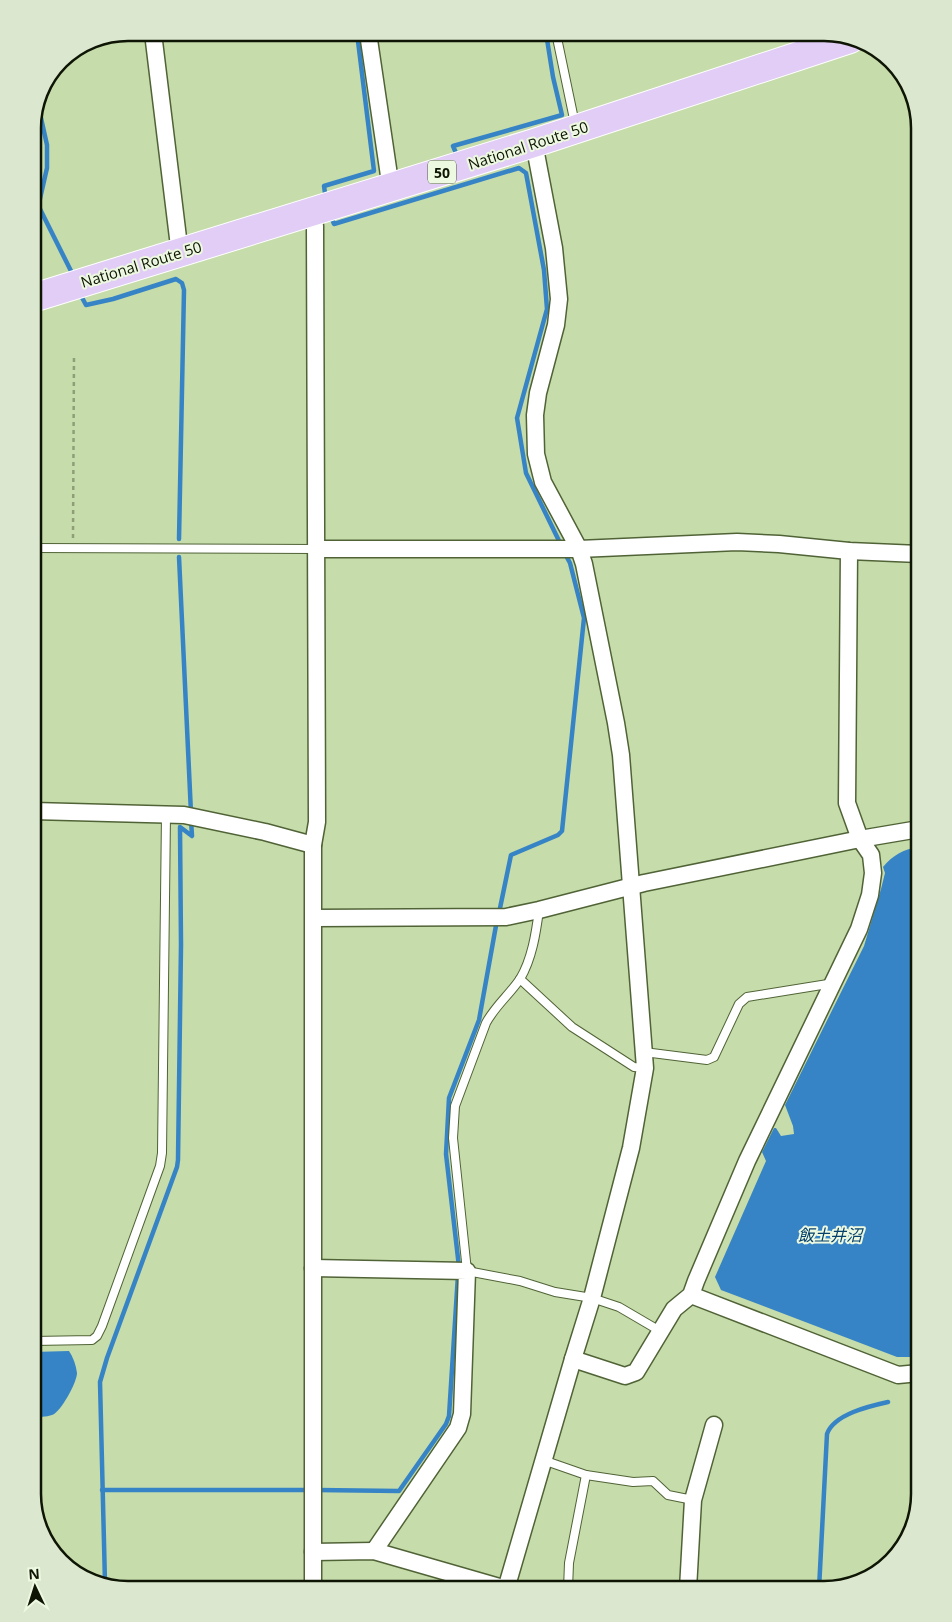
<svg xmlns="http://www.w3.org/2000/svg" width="952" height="1622" font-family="'Open Sans','Noto Sans JP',sans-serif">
	<rect width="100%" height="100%" fill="#c6dcab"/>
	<!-- water -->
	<g fill="#3684c5">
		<path d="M919,847V1242L917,1251L919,1303V1357H897L721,1290L715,1277L766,1161L762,1152L774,1128H776L781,1136L794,1134L793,1126L785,1105L864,946L881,889L885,873L883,867C893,855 904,849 919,847Z"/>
		<path d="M69,1351C73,1357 76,1365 77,1373C77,1382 61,1412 52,1415C46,1417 39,1417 33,1417V1352Z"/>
	</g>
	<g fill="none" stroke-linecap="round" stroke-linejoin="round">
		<!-- stream -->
		<g stroke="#3684c5" stroke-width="4.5">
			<path d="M39,109L47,145V168L39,203L40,209L73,275"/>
			<path d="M456,153L453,146L562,115L553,77L546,33"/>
			<path d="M325,193L324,186L374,171L357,33"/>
			<path d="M332,219L334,224L519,168L526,173L544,270L547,309L517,418L526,473L561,545"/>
			<path d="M79,292L86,305L113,299L176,279L182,283L184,290L179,539"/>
			<path d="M179,557L191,813"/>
			<path d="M499,913L511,855L558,835L562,831L584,618L570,563L564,552"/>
			<path d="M459,1267L446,1154L449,1098L479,1020L497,920"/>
			<path d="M102,1490H309"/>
			<path d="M317,1490L399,1491L446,1424L449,1416L458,1275"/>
			<path d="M105,1583L100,1382L107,1358L177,1167L178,1160L181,945L180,827L192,836L191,820"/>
			<path d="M819,1589L827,1434C834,1414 870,1406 888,1402"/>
		</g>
		<defs>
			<g id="lane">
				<path d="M556,33L575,124"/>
				<path d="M33,548L317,549"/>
				<path d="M539,910C536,933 532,959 520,979C510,994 495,1006 486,1023L455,1106L453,1138L467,1271L520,1281L555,1292L592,1298L619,1307L660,1331"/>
				<path d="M520,979L572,1027L634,1067L645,1068"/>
				<path d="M644,1052L707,1060L714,1057L739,1004L747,997L834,983"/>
				<path d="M33,1341L92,1340L97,1336L102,1326L160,1166L162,1153L166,814"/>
				<path d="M543,1460L586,1475L633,1482L653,1481L668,1495L693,1500"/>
				<path d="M568,1589L569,1563L586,1475"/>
				<path d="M668,1589L688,1584"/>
			</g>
			<g id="street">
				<path d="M153,33L178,238L181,252"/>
				<path d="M368,33L391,189"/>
				<path d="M312,213L315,226L317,822L313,845V1589"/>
				<path d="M317,549H579L737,542L779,544L849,551L919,554"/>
				<path d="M33,811L184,815L265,832L313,845"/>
				<path d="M314,918L506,917L539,910L644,883L860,839L919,829"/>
				<path d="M313,1268L467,1271L462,1414L458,1428L374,1551"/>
				<path d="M691,1295L898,1375L919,1373"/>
				<path d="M573,1359L625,1376L636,1372L674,1309L691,1295L696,1281L747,1161L859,929L870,895L873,873L871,855L860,839L847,803L849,551"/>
				<path d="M313,1552L374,1551L506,1589"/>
				<path d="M506,1589L573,1359L592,1298L631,1148L645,1068L621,755L616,723L584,564L579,549L543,482L536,454L535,415L538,393L556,325L559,299L554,248L534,143"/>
				<path d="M688,1589L693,1500L714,1425"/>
			</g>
			<path id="highway" d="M33,298L534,143L850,39"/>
		</defs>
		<!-- lane casing -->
		<use href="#lane" stroke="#506336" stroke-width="10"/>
		<!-- street casing -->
		<use href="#street" stroke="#506336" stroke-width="19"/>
		<!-- highway casing -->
		<use href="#highway" stroke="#fff" stroke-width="30"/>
		<!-- path -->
		<path stroke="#8e9f78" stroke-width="2.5" stroke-dasharray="4 4" stroke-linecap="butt" d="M73,538L74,355"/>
		<!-- lane -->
		<use href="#lane" stroke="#fff" stroke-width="8"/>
		<!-- street -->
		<use href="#street" stroke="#fff" stroke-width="16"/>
		<!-- highway -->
		<use href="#highway" stroke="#e1cdf5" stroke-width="28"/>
	</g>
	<g text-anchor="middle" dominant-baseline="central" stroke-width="4" stroke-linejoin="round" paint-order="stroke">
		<!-- shield labels -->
		<rect fill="#edf9e0" stroke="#515946" stroke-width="1" x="428" y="160.5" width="28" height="23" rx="4"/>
		<g font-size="14" font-weight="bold" fill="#0e1504">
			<text x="442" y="172">50</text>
		</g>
		<!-- street labels -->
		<g font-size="15" fill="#0e1504" stroke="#edf9e0">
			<text transform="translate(528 145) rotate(-18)">National Route 50</text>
			<text transform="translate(141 264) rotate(-17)">National Route 50</text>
		</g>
		<!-- water labels -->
		<g font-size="16" font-style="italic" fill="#04406c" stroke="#edf9e0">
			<text x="830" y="1235">飯土井沼</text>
		</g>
	</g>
	<!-- crop -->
	<path d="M0 0H952V1622H0ZM128 41H824A87 87 0 0 1 911 128V1494A87 87 0 0 1 824 1581H128A87 87 0 0 1 41 1494V128A87 87 0 0 1 128 41Z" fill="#dbe7ce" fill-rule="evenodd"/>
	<path fill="none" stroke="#0e1504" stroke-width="2.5" d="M128 41H824A87 87 0 0 1 911 128V1494A87 87 0 0 1 824 1581H128A87 87 0 0 1 41 1494V128A87 87 0 0 1 128 41Z"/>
	<!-- north arrow -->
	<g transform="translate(35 1587) rotate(356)" stroke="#edf9e0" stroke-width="4" paint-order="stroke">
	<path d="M0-4L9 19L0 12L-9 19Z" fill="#0e1504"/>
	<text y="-8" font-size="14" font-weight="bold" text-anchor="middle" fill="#0e1504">N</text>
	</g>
</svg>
